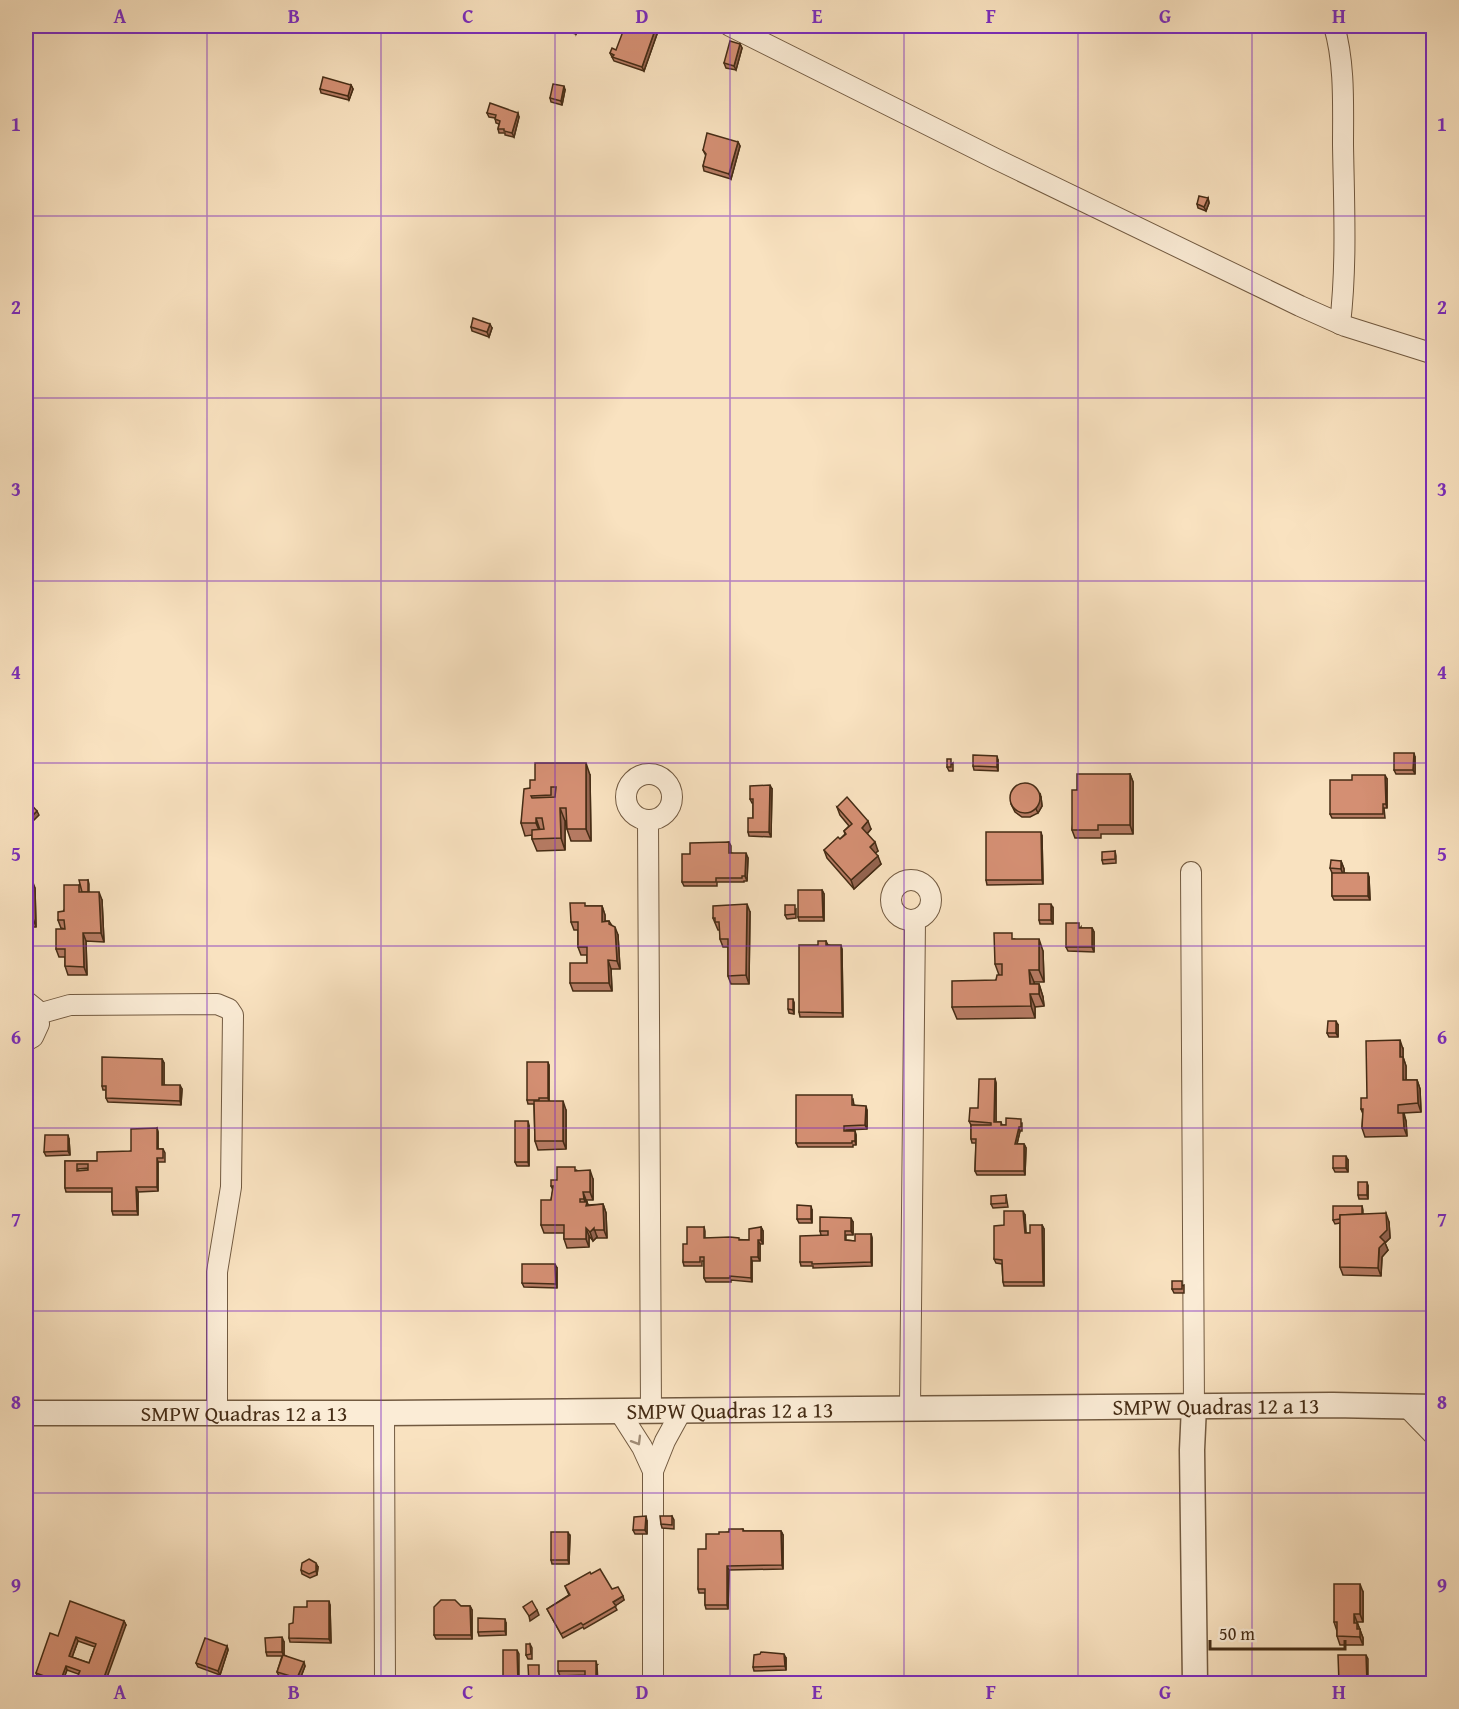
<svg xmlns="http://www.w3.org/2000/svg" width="1459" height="1709" font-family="'Gentium Book Plus',serif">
	<rect width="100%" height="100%" fill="#f9e2c0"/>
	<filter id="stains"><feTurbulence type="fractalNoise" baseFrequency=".00333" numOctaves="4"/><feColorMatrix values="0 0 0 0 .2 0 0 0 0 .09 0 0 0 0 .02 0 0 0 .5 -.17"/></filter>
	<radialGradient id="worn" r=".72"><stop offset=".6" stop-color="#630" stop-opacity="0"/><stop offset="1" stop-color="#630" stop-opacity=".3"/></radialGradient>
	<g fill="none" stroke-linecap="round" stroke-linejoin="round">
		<defs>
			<g id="minor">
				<path d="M730,26L996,159L1300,306L1345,326L1434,354"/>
				<path d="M1334,26C1345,63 1343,106 1343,145C1344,204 1347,265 1340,324"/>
				<circle cx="649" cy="797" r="23"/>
				<path d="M648,821L651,1411"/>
				<path d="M1191,872L1194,1406"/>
				<circle cx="911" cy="900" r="20"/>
				<path d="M26,1001L36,1009L39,1024L33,1037L26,1041"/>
				<path d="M38,1014L70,1005L217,1004L229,1009L233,1015L231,1187L217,1272V1412"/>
				<path d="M1406,1406L1434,1435"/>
				<path d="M910,1407L915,920"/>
				<path d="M619,1411L642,1447L653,1471"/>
				<path d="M384,1413L385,1684"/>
				<path d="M653,1684V1471L665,1441L682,1410"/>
			</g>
			<g id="tertiary">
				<path d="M1194,1406L1192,1450L1195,1684"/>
				<path id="s1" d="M26,1413H384L1333,1405L1434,1407"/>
			</g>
		</defs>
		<!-- minor casing -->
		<use href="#minor" stroke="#725a40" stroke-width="22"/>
		<!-- tertiary casing -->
		<use href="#tertiary" stroke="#725a40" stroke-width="27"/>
		<!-- minor -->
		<use href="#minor" stroke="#fbecd6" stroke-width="20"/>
		<!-- tertiary -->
		<use href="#tertiary" stroke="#fbecd6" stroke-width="24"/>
	</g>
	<!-- wall -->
	<g fill="#b67b63" stroke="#452c15" stroke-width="1.5" fill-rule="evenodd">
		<path d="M549,26H579L576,34Z"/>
		<path d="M657,34L644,71L614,61L610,53L616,50Z"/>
		<path d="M740,44L742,48L736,70L726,68L724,63Z"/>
		<path d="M351,85L353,89L349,100L321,93L320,89Z"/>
		<path d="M565,90L562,105L551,102L550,98Z"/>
		<path d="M487,113L519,117L514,137L505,135V133H499L498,129L499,124L496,123L495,118L489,117Z"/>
		<path d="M738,142L740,146L731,179L704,171L703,166L706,156L703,150Z"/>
		<path d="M1208,198L1209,203L1206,211L1198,208L1197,204Z"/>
		<path d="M471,327L492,328L489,337L472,331Z"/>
		<path d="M1415,757V774H1396L1394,770Z"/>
		<path d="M998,760V771L974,770L973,766Z"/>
		<path d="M953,763V771H949L947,767Z"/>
		<path d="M1130,774L1133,782V834H1101V838H1075L1072,830L1077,790Z"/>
		<path d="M590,775L591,841H571L567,829L566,821H565V850L537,851L532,839V835L525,836L521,823L530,788Z"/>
		<path d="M1387,779V808H1384L1385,818H1332L1330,814Z"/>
		<path d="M772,789L771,837L749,836L748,832L753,818V803H752L750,799Z"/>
		<path d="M1041,797L1042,806L1038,813L1030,817H1022L1015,812L1011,804Z"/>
		<path d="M837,807L871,829L867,834L878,851L875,853L881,864L854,889L827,858L824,850L840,839L845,834L844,831L849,826L840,815Z"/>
		<path d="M1042,836L1043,884L987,885L986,880Z"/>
		<path d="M729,842L731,846V853L748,858L747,881H744V882H717V886H684L682,882L690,854Z"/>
		<path d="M1115,851L1116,856V863L1103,864L1102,860Z"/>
		<path d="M1341,861L1344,869V873L1369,877L1370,900H1334L1332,896V873L1330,868Z"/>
		<path d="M26,880L35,888L36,927H26Z"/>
		<path d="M88,880L89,884V892L102,900L104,942L86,941L87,975H68L65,966V957H59L56,949L65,929L61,928L58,920L79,885Z"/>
		<path d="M822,890L824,894V921H799L798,917Z"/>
		<path d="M586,906H602L605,915V921H609L618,935L620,969H611L612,991H573L570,983L587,963V955H581L578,947V930H574L571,922Z"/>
		<path d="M1053,908V924H1040L1039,920Z"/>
		<path d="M796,909V918L787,919L785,915Z"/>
		<path d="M750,912L749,984H731L728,976V947H723L720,939V930H718L713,918Z"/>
		<path d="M1081,927V928H1092L1094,932V952L1068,951L1066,947Z"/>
		<path d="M1014,939L1043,951L1044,982H1034V984H1039L1043,997L1044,1006L1035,1007V1018L957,1019L952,1007L996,980L999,975L995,964Z"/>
		<path d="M826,941L828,945L842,949L843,1017H800L799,1012L818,945Z"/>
		<path d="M794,1003V1014L789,1013L788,1009Z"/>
		<path d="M1338,1025V1037H1329L1327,1033Z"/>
		<path d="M1403,1049V1057L1406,1066V1080H1417L1420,1089L1421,1112L1404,1113L1406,1121L1407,1136L1365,1137L1362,1128L1363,1114L1361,1109L1367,1098Z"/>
		<path d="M162,1059L164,1063V1085L182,1089L181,1105L108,1102L106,1098V1090H103L102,1086Z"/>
		<path d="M549,1066V1101L566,1110V1149L538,1150L535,1141L534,1104H528L527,1100Z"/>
		<path d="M995,1079L996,1083V1122H1001L1002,1125H1006L1022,1123V1131H1020L1017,1144H1024L1026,1148L1025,1175H977L975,1171L976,1143H972L971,1139V1125L969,1121L978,1108Z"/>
		<path d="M853,1099L854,1105L867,1110V1129L846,1130V1131H855L856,1135V1145H853V1147H798L796,1143Z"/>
		<path d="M529,1125V1166H517L515,1162Z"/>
		<path d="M157,1128L158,1132V1149H163L165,1153V1162H158V1191L138,1192V1215H113L112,1211V1192H66L65,1188V1161H97L131,1151ZM88,1168V1170L78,1171V1169Z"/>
		<path d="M69,1139L70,1155L46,1156L44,1152Z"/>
		<path d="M1348,1160V1172H1335L1333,1168Z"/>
		<path d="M576,1170L593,1179V1200H586L588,1205L603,1204L606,1213L607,1238H597V1237L593,1241L589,1236V1247L567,1248L564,1239V1233H544L541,1225L551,1200L553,1190L551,1186L557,1180Z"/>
		<path d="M1368,1186V1199H1359L1358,1195Z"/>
		<path d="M1006,1195L1008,1207L993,1208L991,1204Z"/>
		<path d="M1362,1206L1363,1210V1214L1389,1222L1390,1238L1385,1243L1388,1250L1382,1257L1381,1276L1343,1275L1340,1267V1223L1335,1224L1333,1220Z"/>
		<path d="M812,1210V1223H799L797,1219Z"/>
		<path d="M1025,1215L1026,1233H1030L1042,1225L1044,1229V1286H1004L1003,1282L1002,1264L996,1263L994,1259L1004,1225Z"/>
		<path d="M853,1222V1235H846V1240L855,1241L871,1234L872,1238V1266L813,1268V1266H801L800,1262L821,1235L820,1231Z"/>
		<path d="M704,1227L705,1231V1238L749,1240L761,1227L763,1231V1244H760V1261H752V1282L731,1280V1282H706L704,1278V1261H702V1266H684L683,1262L687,1244Z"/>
		<path d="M557,1268V1288L524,1287L522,1283Z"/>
		<path d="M1184,1285V1293H1174L1172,1289Z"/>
		<path d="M672,1516L674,1520V1529L662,1528L661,1524Z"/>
		<path d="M647,1521V1534H635L633,1530Z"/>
		<path d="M743,1529L744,1531H781L783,1535V1569L729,1570L728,1609H706L705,1605V1593H699L698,1589L706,1549L719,1534Z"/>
		<path d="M570,1536L569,1564H552L551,1560Z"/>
		<path d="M318,1567L317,1575L310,1578L302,1574L301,1570Z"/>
		<path d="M591,1574L612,1589L624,1600L615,1606L617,1610L584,1629L583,1627L563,1638L547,1609L569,1595L565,1586Z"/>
		<path d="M1363,1592V1622H1357L1363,1638V1645H1340L1337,1636V1631L1334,1622Z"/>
		<path d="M330,1605L331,1643L290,1642L289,1638L293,1623L307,1607Z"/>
		<path d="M461,1606H470L472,1610V1639H436L434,1635Z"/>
		<path d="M124,1621L126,1625L78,1674L67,1670L62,1683H56L38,1677L36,1673L58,1636ZM78,1641L95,1647L89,1663L72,1657Z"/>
		<path d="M506,1623V1635L479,1636L478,1632Z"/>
		<path d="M284,1642V1655L305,1666L299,1682L279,1676L277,1672L282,1656H267L266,1652Z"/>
		<path d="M530,1644L532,1648V1659H528L526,1655Z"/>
		<path d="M227,1646L228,1650L220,1675L198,1667L196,1663Z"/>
		<path d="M786,1658V1670L754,1671L753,1667Z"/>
		<path d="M597,1665L585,1675L560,1676L558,1671Z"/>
	</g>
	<!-- shaded-wall -->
	<g fill="#946450" stroke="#452c15" stroke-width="1.5">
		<path d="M576,26H579L576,34L575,29Z"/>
		<path d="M655,30L657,34L644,71L642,67Z"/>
		<path d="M740,44L742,48L736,70L734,66Z"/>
		<path d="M351,85L353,89L349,100L348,96Z"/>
		<path d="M564,86L565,90L562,105L561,101Z"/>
		<path d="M518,113L519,117L514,137L512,133Z"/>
		<path d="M738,142L740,146L731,179L729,174Z"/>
		<path d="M1208,198L1209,203L1206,211L1204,207Z"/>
		<path d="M490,324L492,328L489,337L487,332Z"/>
		<path d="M1414,753L1415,757V774L1413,770Z"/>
		<path d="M997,756L998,760V771L997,767Z"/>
		<path d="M586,763L590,775L591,841L586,829Z"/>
		<path d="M1130,774L1133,782V834L1130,825Z"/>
		<path d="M1385,775L1387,779V808L1386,804Z"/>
		<path d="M770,785L772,789L771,837L769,832Z"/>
		<path d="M1040,793L1041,797L1042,806L1038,813L1036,809Z"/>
		<path d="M560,808L565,821V850L561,838Z"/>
		<path d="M37,811L39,815L26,828V822Z"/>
		<path d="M536,818L540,830L541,835L536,823Z"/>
		<path d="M868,821L871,829L865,836L862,828Z"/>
		<path d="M1041,832L1042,836L1043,884L1042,880Z"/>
		<path d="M875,842L878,851L873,855L870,847Z"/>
		<path d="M746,853L748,858L747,881L745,876Z"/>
		<path d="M878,856L881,864L854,889L851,880Z"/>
		<path d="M1341,861L1344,869V877L1341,869Z"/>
		<path d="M1368,873L1369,877L1370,900L1368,896Z"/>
		<path d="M32,880L35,888L36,927L33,918Z"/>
		<path d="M822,890L824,894V921L823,917Z"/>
		<path d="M99,892L102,900L104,942L101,933Z"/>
		<path d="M747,904L750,912L749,984L746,975Z"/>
		<path d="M1051,904L1053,908V924L1051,920Z"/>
		<path d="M602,906L605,915V930L602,922Z"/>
		<path d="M615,927L618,935L620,969L617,961Z"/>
		<path d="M1092,928L1094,932V952L1092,947Z"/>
		<path d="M83,933L86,941L87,975L84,967Z"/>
		<path d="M1039,939L1043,951L1044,982L1039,970Z"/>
		<path d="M841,945L842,949L843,1017L842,1013Z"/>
		<path d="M608,960L611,969L612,991L609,983Z"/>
		<path d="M1029,970L1034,982V994L1030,984Z"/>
		<path d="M1039,984L1043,997L1044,1006L1039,994Z"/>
		<path d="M1030,994L1035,1007V1018L1031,1006Z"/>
		<path d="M793,999L794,1003V1014L793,1010Z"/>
		<path d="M1336,1021L1338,1025V1037L1336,1033Z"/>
		<path d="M1400,1040L1403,1049V1057L1406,1066V1088L1403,1080L1400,1057Z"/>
		<path d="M162,1059L164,1063V1089L162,1085Z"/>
		<path d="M548,1062L549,1066V1102L548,1098Z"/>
		<path d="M995,1079L996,1083V1126L994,1122Z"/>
		<path d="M1417,1080L1420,1089L1421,1112L1418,1103Z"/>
		<path d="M180,1085L182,1089L181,1105L180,1101Z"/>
		<path d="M563,1101L566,1110V1149L563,1141Z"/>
		<path d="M866,1106L867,1110V1129L865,1125Z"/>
		<path d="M1403,1113L1406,1121L1407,1136L1404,1128Z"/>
		<path d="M528,1121L529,1125V1166L528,1162Z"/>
		<path d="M1019,1127L1020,1131L1016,1148L1015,1144Z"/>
		<path d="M157,1128L158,1132V1153L157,1149Z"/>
		<path d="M855,1131L856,1135V1145L855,1141Z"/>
		<path d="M68,1135L69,1139L70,1155L68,1151Z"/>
		<path d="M1024,1144L1026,1148L1025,1175L1024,1171Z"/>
		<path d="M1346,1156L1348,1160V1172L1346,1168Z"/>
		<path d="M157,1158L158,1162V1191L157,1187Z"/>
		<path d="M590,1170L593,1179V1200L590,1192Z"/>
		<path d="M1367,1182L1368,1186V1199L1367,1195Z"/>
		<path d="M136,1187L138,1192V1215L137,1211Z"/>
		<path d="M583,1192L586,1200V1205L587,1202L590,1210L589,1214L584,1199Z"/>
		<path d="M603,1204L606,1213L607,1238L604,1230Z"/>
		<path d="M811,1206L812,1210V1223L811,1219Z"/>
		<path d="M1023,1211L1025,1215L1026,1237L1025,1233Z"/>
		<path d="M1386,1213L1389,1222L1390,1238L1385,1243L1388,1250L1382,1257L1381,1276L1378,1268L1380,1237Z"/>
		<path d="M851,1218L853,1222V1235L851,1231Z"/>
		<path d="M1042,1225L1044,1229V1286L1043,1282Z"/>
		<path d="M761,1227L763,1231V1244L761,1240Z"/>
		<path d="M586,1228L589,1236V1247L586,1239Z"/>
		<path d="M594,1228L597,1237L593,1241L590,1232Z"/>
		<path d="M871,1234L872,1238V1266L871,1262Z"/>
		<path d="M758,1240L760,1244V1261L758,1257Z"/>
		<path d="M751,1257L752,1261V1282L751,1278Z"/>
		<path d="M555,1264L557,1268V1288L556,1284Z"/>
		<path d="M646,1516L647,1521V1534L645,1530Z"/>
		<path d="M781,1531L783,1535V1569L782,1565Z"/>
		<path d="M568,1532L570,1536L569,1564L568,1560Z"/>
		<path d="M316,1563L318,1567L317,1575L316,1571Z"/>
		<path d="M727,1566L729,1570L728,1609L727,1605Z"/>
		<path d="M1360,1584L1363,1592V1622L1360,1614Z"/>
		<path d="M623,1596L624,1600L615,1606L613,1602Z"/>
		<path d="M329,1601L330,1605L331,1643L329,1639Z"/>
		<path d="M470,1606L472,1610V1639L471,1635Z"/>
		<path d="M537,1610L539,1615L530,1621L529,1616Z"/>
		<path d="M1354,1614L1363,1638V1645L1354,1623Z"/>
		<path d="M505,1619L506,1623V1635L505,1631Z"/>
		<path d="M124,1621L126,1625L105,1683H102Z"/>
		<path d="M76,1637L78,1641L71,1660L69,1656Z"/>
		<path d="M282,1637L284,1642V1656L282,1652Z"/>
		<path d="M227,1646L228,1650L220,1675L218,1671Z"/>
		<path d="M517,1650L519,1654V1683H518Z"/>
		<path d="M784,1654L786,1658V1670L785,1666Z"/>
		<path d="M1366,1655L1368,1659V1683H1367Z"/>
		<path d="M596,1661L597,1665L598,1683H596Z"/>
		<path d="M304,1662L305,1666L299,1682L297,1678Z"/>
		<path d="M66,1666L67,1670L62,1683H61L60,1682Z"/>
	</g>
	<!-- building -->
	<g fill="#d48f73" stroke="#452c15" stroke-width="1.5" fill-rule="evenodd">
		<path d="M561,26H576L575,29Z"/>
		<path d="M625,26H644L655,30L642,67L612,57L614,55L610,53L612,48L616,50Z"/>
		<path d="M730,41L740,44L734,66L724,63Z"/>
		<path d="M323,77L351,85L348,96L320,89Z"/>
		<path d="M553,84L564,86L561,101L550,98Z"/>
		<path d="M490,103L518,113L512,133L504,131V129H498L500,121L495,119L496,115L487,113Z"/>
		<path d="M707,133L738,142L729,174L703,166L706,154L703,150Z"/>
		<path d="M1199,196L1208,198L1204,207L1197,204Z"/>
		<path d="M473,318L490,324L487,332L471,327Z"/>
		<path d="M1394,753H1414L1413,770H1394Z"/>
		<path d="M973,755L997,756V767L973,766Z"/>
		<rect x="947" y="759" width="4" height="8"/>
		<path d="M535,763H586V829H567L566,808H560L561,838L532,839V830L544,829L542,818H536V823H521L524,789L530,788V780H535ZM551,787H556L555,797L532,798L531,796L551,795Z"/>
		<path d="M1077,774H1130V825H1098V830H1072V790H1077Z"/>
		<path d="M1352,775H1385L1386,804H1383V814H1330V780H1352Z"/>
		<circle cx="1025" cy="798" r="15"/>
		<path d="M770,785L769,832H748V818H753V799H750V786Z"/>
		<path d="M847,797L868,821L862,828L875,842L870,847L878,856L851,880L824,850L838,837L840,839L846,834L844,831L852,824L837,807Z"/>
		<path d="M26,799L37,811L26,822Z"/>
		<path d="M986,832H1041L1042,880H986Z"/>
		<path d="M729,842V853H746L745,876H742V878H716V882H682V854H690V843Z"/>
		<path d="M1115,851V859L1102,860V852Z"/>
		<path d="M1331,860L1341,861V869L1330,868Z"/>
		<rect x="1332" y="873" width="36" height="23"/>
		<path d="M26,880H32L33,918L26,919Z"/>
		<path d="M79,880H88V892H82Z"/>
		<path d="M64,885H79V892H99L101,933H83L84,967L65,966V949H56V929H65L64,920H58V912L64,911Z"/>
		<path d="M798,890H822L823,917H798Z"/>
		<path d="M570,903H585V906H602V922L609,921V924L615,927L617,961L608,960L609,983H570V963H587V947H578V922H571Z"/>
		<path d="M747,904L746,975L728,976V939H720L719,922H715V918H713V906Z"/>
		<rect x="1039" y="904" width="12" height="16"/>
		<path d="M785,905H795V914L785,915Z"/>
		<path d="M1066,923H1079V928H1092V947H1066Z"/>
		<path d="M994,933H1012V939H1039V970H1029L1030,984H1039V994H1030L1031,1006L952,1007V981L996,980L997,975H1002V964H995Z"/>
		<path d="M818,941H826V945H841L842,1013L799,1012V945H818Z"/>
		<path d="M788,999H793V1010L788,1009Z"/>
		<path d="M1328,1021H1336V1033H1327Z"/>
		<path d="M1400,1040V1057H1403V1080H1417L1418,1103L1398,1105V1113H1403L1404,1128H1362L1363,1109H1361V1098H1367L1366,1041Z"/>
		<path d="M102,1057L162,1059V1085H180V1101L106,1098V1086H102Z"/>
		<path d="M527,1062H548V1098H539V1100H527Z"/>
		<path d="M979,1079H995L994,1122H1001V1125H1006V1118L1021,1119V1127H1019L1015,1144H1024V1171H975L976,1139H971V1125H991V1123L969,1121L970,1108H978Z"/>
		<path d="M796,1095H852V1105L866,1106L865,1125L844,1126V1131H855V1141H852V1143H796Z"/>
		<path d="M534,1101H563V1141H535Z"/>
		<rect x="515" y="1121" width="13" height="41"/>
		<path d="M157,1128V1149H163V1158H157V1187H136L137,1211H112V1188H65V1161H97V1152L131,1151V1129ZM77,1164H88V1170L77,1171Z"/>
		<path d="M45,1135H68V1151L44,1152Z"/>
		<rect x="1333" y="1156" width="13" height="12"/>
		<path d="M557,1167H575V1171L590,1170V1192H583L584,1199H580V1202H587L586,1206L603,1204L604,1230H594V1228L590,1232L586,1228V1239H564V1225H541V1200H551L553,1186H551V1180H557Z"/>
		<rect x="1358" y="1182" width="9" height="13"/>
		<path d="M1006,1195V1203L991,1204V1196Z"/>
		<path d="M797,1205L811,1206V1219H797Z"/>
		<path d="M1333,1206H1362V1214L1340,1215V1219L1333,1220Z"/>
		<path d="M1004,1211H1023L1025,1233H1030V1225H1042L1043,1282H1003L1002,1260L994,1259V1226L1004,1225Z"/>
		<path d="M1386,1213L1387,1230L1380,1237L1385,1242L1379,1248L1378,1268L1340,1267V1215Z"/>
		<path d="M820,1217L851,1218V1231H845V1240L855,1241V1234H871V1262L812,1264V1262H800V1236L828,1235V1231H820Z"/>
		<path d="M687,1227H704V1238L730,1237L739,1238V1240H749V1229L761,1227V1240H758V1257H751V1278L730,1276V1278H704V1257H700V1262H683V1244H687Z"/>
		<path d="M522,1264H555L556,1284L522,1283Z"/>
		<rect x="1172" y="1281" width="10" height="8"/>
		<path d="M646,1516L645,1530H633L634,1517Z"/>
		<path d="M660,1516H672V1525L661,1524Z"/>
		<path d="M729,1529H743V1531H781L782,1565L727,1566V1605H705V1589H698V1549H706V1534H719V1532H729Z"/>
		<rect x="551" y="1532" width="17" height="28"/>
		<path d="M309,1559L316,1563V1571L309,1574L301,1570L302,1563Z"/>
		<path d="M600,1569L612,1589L618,1587L623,1596L613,1602L616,1606L583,1625L581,1623L561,1634L547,1609L570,1595L565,1586L590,1572L591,1574Z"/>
		<path d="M1334,1584H1360V1614H1354V1623H1357V1629H1360V1637L1337,1636V1622H1334Z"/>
		<path d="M441,1600H455L461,1606H470L471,1635H434V1607Z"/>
		<path d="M70,1601L124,1621L102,1683H75L80,1671L66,1666L60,1682L36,1673L50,1633L58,1636ZM76,1637L96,1644L89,1663L69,1656Z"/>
		<path d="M307,1601H329V1639L289,1638V1624L293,1623L294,1607H307Z"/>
		<path d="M532,1601L537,1610L529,1616L523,1607Z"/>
		<path d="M478,1618L505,1619V1631L478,1632Z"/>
		<path d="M282,1637V1652H266L265,1638Z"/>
		<path d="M205,1638L227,1646L218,1671L196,1663Z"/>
		<path d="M526,1644H530L531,1654L526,1655Z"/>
		<path d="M503,1650H517L518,1683H503Z"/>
		<path d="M761,1652L784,1654L785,1666L753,1667L754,1655L760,1654Z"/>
		<path d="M283,1655L304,1662L297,1678L277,1672Z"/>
		<path d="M1338,1655H1366L1367,1683H1339Z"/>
		<path d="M558,1661H596V1683H585V1671H558Z"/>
		<path d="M528,1665H539V1678L558,1679V1683H529Z"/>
		<path d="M428,1680L468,1681V1683H427Z"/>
	</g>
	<!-- one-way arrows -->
	<defs><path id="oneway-chevron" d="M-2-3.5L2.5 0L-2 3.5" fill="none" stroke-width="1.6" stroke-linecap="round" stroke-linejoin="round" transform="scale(1.5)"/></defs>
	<use stroke="#a08c76" href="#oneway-chevron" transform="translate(637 1441) rotate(59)"/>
	<!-- grid -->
	<path fill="none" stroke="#7b2cbf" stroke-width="1.5" stroke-opacity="0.55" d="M207,26V1684M381,26V1684M555,26V1684M730,26V1684M904,26V1684M1078,26V1684M1252,26V1684M26,216H1434M26,398H1434M26,581H1434M26,763H1434M26,946H1434M26,1128H1434M26,1311H1434M26,1493H1434"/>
	<g text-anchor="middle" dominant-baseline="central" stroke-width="5" stroke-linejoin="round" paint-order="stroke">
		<!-- street labels -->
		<g font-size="22" fill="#452c15" stroke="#fbecd6">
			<text stroke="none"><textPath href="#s1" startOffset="1190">SMPW Quadras 12 a 13</textPath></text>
			<text stroke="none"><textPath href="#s1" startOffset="704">SMPW Quadras 12 a 13</textPath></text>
			<text stroke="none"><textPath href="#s1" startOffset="218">SMPW Quadras 12 a 13</textPath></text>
		</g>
	</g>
	<!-- margin -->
	<rect width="1459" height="1709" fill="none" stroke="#f9e2c0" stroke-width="66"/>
	<!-- scale -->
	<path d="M1210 1640v9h135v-9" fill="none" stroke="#452c15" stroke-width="3"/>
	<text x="1219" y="1640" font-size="18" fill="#452c15" stroke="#fbecd6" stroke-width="4.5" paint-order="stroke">50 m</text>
	<rect x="33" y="33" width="1393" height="1643" fill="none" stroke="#7b2cbf" stroke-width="2"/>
	<g font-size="20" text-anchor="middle" font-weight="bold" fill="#7b2cbf">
		<text x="120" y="23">A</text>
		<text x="294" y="23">B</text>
		<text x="468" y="23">C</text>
		<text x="642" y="23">D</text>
		<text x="817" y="23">E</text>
		<text x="991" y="23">F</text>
		<text x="1165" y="23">G</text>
		<text x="1339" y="23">H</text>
		<text x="16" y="131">1</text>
		<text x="1442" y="131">1</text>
		<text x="16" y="314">2</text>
		<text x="1442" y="314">2</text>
		<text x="16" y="496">3</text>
		<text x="1442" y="496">3</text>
		<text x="16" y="679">4</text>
		<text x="1442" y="679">4</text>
		<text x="16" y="861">5</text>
		<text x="1442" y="861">5</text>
		<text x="16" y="1044">6</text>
		<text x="1442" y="1044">6</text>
		<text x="16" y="1226">7</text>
		<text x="1442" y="1226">7</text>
		<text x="16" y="1409">8</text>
		<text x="1442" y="1409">8</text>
		<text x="16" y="1592">9</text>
		<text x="1442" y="1592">9</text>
		<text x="120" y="1699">A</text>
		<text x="294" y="1699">B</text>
		<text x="468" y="1699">C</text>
		<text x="642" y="1699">D</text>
		<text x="817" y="1699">E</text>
		<text x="991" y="1699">F</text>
		<text x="1165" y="1699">G</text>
		<text x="1339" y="1699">H</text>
	</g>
	<rect width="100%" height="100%" filter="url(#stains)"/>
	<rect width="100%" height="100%" fill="url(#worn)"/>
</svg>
